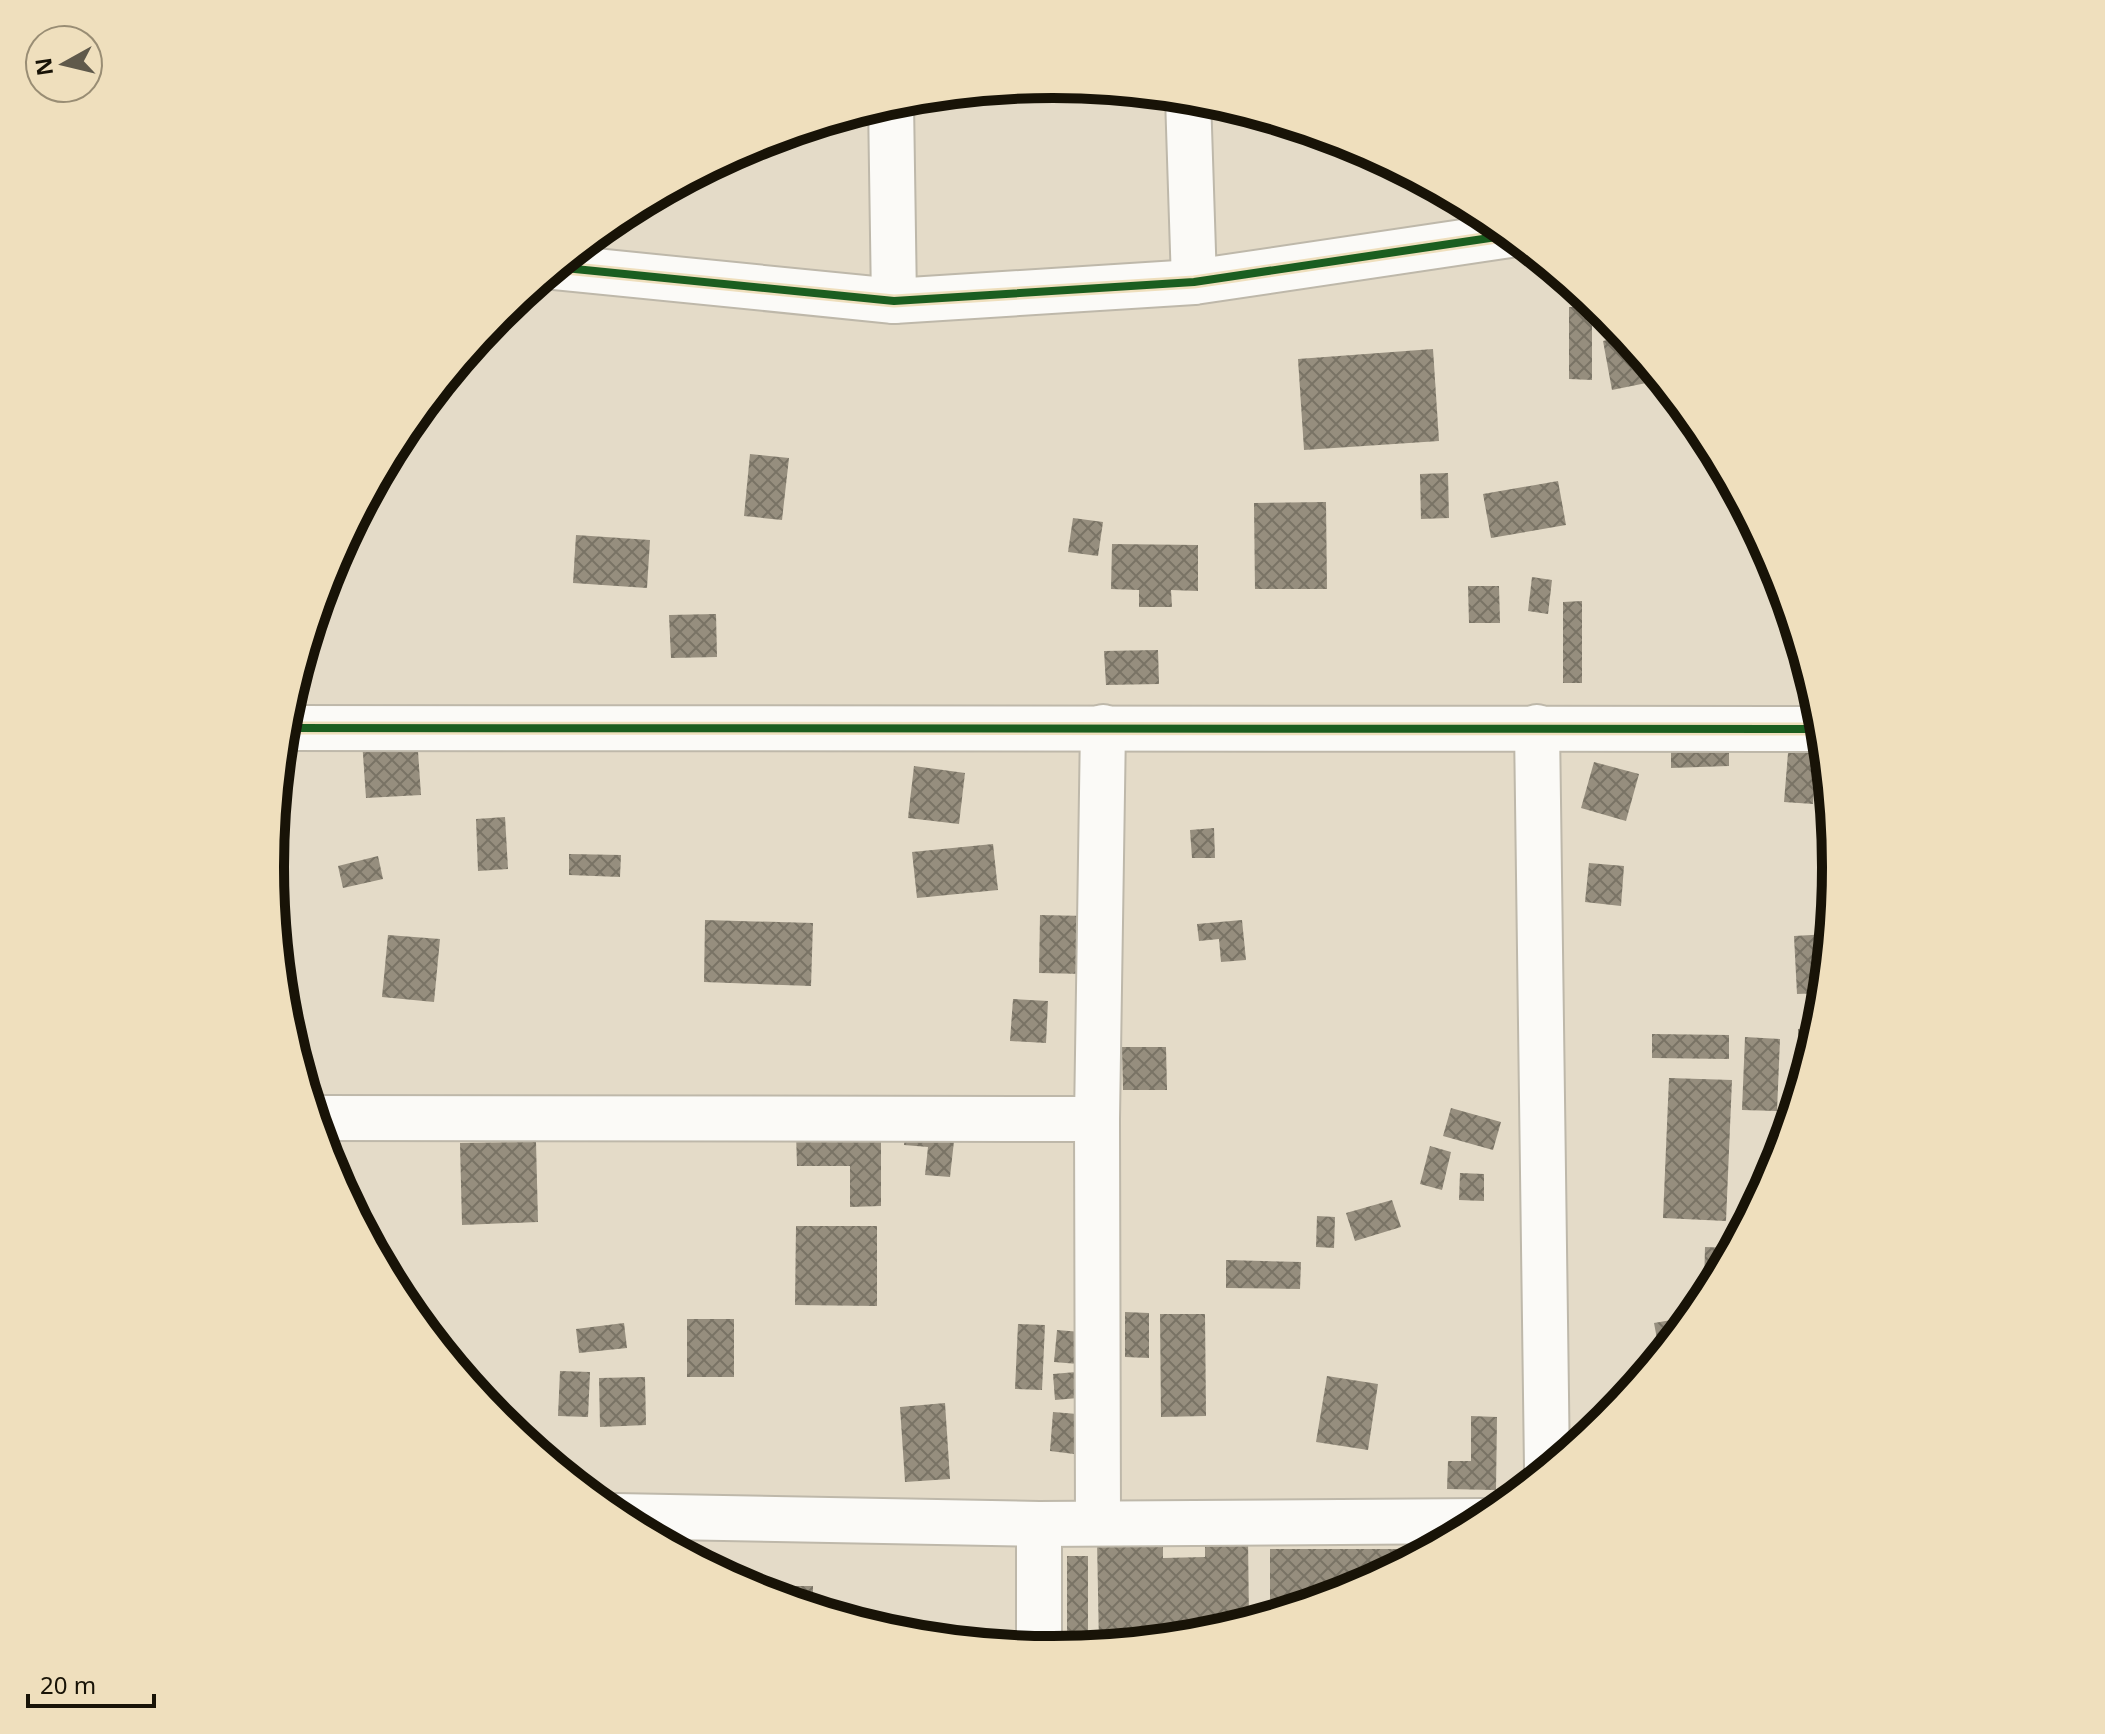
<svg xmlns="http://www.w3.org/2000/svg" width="2105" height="1734" font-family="'Noto Sans',sans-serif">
	<defs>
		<pattern id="building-cross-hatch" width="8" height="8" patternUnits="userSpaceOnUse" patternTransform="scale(2)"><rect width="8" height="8" fill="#968e7e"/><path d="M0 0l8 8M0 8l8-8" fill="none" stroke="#797365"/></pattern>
	</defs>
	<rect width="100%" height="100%" fill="#e4dbc8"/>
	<!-- building -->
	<g fill="url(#building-cross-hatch)">
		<path d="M1569,307H1592V380L1569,379Z"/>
		<path d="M1625,336L1661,380L1612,390L1603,341Z"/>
		<path d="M1433,349L1439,441L1304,450L1298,359Z"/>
		<path d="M750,454L789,458L782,520L744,516Z"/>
		<path d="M1448,473L1449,518L1421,519L1420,474Z"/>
		<path d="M1558,481L1566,525L1491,538L1483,494Z"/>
		<path d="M1326,502L1327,589H1255L1254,503Z"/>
		<path d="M1073,518L1103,522L1098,556L1068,552Z"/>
		<path d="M576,535L650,540L647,588L573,583Z"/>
		<path d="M1112,544L1198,545V591L1171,590L1172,607H1139V590L1111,589Z"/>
		<path d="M1532,577L1552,580L1548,614L1528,611Z"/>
		<path d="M1468,586H1499L1500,623H1469Z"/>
		<path d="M1582,601V683H1563V602Z"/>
		<path d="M716,614L717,657L671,658L669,615Z"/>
		<path d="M1158,650L1159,684L1106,685L1104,651Z"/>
		<path d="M417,737L421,795L366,798L362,740Z"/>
		<path d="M1789,741L1817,744L1813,804L1784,802Z"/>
		<path d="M1729,743V766L1671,768V744Z"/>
		<path d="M1594,762L1639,774L1626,821L1581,808Z"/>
		<path d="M914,766L965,773L959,824L908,818Z"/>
		<path d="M505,817L508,869L478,871L476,819Z"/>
		<path d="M1214,828L1215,858H1192L1190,830Z"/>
		<path d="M993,844L998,890L917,898L912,852Z"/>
		<path d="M569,854L621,855L620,877L569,875Z"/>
		<path d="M378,856L383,879L343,888L338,866Z"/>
		<path d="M1589,863L1624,866L1621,906L1585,902Z"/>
		<path d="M1040,915L1086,916L1085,974L1039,973Z"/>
		<path d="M705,920L813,923L811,986L704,982Z"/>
		<path d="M1242,920L1246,960L1221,962L1219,939L1199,941L1197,924Z"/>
		<path d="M1829,934L1823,993L1797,994L1794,936Z"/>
		<path d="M388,935L440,939L434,1002L382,997Z"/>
		<path d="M1013,999L1048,1001L1046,1043L1010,1041Z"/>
		<path d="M1818,1028L1800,1087H1799L1798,1029Z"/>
		<path d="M1652,1034L1729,1035V1059L1652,1058Z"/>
		<path d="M1745,1037L1780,1039L1777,1111L1742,1110Z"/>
		<path d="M1122,1047H1166L1167,1090H1123Z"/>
		<path d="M1669,1078L1732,1080L1726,1221L1663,1218Z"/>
		<path d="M1451,1108L1501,1122L1493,1150L1443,1136Z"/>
		<path d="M906,1126L955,1132L950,1177L925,1175L928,1147L904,1145Z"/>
		<path d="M796,1133H881V1206L850,1207V1166H797Z"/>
		<path d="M536,1142L538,1222L462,1225L460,1143Z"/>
		<path d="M1430,1146L1451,1152L1442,1190L1420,1184Z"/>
		<path d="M1460,1173L1484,1174V1201L1459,1200Z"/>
		<path d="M1392,1200L1401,1227L1355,1241L1346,1213Z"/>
		<path d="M1317,1216L1335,1217L1334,1248L1316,1247Z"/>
		<path d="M796,1226H877V1306L795,1305Z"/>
		<path d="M1705,1247L1732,1248L1712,1287H1704Z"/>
		<path d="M1226,1260L1301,1262L1300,1289L1226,1288Z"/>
		<path d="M1125,1312L1149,1313V1358L1125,1357Z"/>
		<path d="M1160,1314H1205L1206,1416L1161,1417Z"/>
		<path d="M1683,1318L1685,1325L1660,1355L1654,1323Z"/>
		<rect x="687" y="1319" width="47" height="58"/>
		<path d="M624,1323L627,1348L579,1353L576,1329Z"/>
		<path d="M1018,1324L1045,1325L1042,1390L1015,1389Z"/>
		<path d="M1057,1330L1081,1332L1078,1364L1054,1362Z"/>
		<path d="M560,1371L590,1372L588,1417L558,1416Z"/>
		<path d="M1076,1372L1078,1398L1055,1400L1053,1374Z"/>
		<path d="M1327,1376L1378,1384L1368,1450L1316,1442Z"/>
		<path d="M645,1377L646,1425L600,1427L599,1378Z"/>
		<path d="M945,1403L950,1479L905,1482L900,1407Z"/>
		<path d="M1053,1412L1077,1414L1074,1454L1050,1451Z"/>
		<path d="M1471,1416L1497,1417L1496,1490L1447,1489L1448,1461H1471Z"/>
		<path d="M1205,1538H1248L1249,1622L1205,1635L1099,1645L1097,1540L1163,1539V1558L1205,1557Z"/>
		<path d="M1270,1549H1429L1352,1591L1270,1615Z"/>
		<path d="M715,1552L718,1572L688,1555Z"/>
		<path d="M1067,1556H1088V1646L1067,1649Z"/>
		<path d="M770,1586H813V1609L770,1595Z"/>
	</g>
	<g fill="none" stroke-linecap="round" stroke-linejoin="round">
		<defs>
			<g id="street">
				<path d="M1188,97L1194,282"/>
				<path d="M891,102L894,301"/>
				<path d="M555,267L894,301L1194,282L1510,235"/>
				<path d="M1537,727L1547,1469"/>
				<path d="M283,728L1822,729"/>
				<path d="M314,1118L1097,1119"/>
				<path d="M615,1516L1039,1524L1483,1521"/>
				<path d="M1098,1522L1097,1119L1103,727"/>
				<path d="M1039,1524V1649"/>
			</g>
		</defs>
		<!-- street casing -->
		<use href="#street" stroke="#beb8aa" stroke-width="48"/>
		<!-- street -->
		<use href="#street" stroke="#fbfaf7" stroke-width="44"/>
		<defs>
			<g id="cycleway">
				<path d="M555,267L894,301L1194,282L1510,235"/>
				<path d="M283,728L1822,729"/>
			</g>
		</defs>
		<!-- cycleway casing -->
		<use href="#cycleway" stroke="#efdfbd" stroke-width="13"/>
		<!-- cycleway -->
		<use href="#cycleway" stroke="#1b5e20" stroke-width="8"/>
	</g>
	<!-- crop -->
	<path d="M0 0H2105V1734H0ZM284 867a769 769 0 1 1 1538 0a769 769 0 1 1-1538 0Z" fill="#efdfbd" fill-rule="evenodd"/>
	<path fill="none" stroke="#181307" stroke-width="10" d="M284 867a769 769 0 1 1 1538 0a769 769 0 1 1-1538 0Z"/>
	<!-- north arrow -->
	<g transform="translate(64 64) rotate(262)"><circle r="38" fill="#efdfbd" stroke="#998d74" stroke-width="2"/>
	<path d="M0-6L14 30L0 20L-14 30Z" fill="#5f594b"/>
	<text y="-12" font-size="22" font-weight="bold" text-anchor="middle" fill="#181307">N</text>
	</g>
	<!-- scale -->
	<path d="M28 1694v12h126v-12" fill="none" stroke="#181307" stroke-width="4"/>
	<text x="40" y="1694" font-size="24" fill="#181307" stroke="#efdfbd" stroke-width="6" paint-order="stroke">20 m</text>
</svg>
